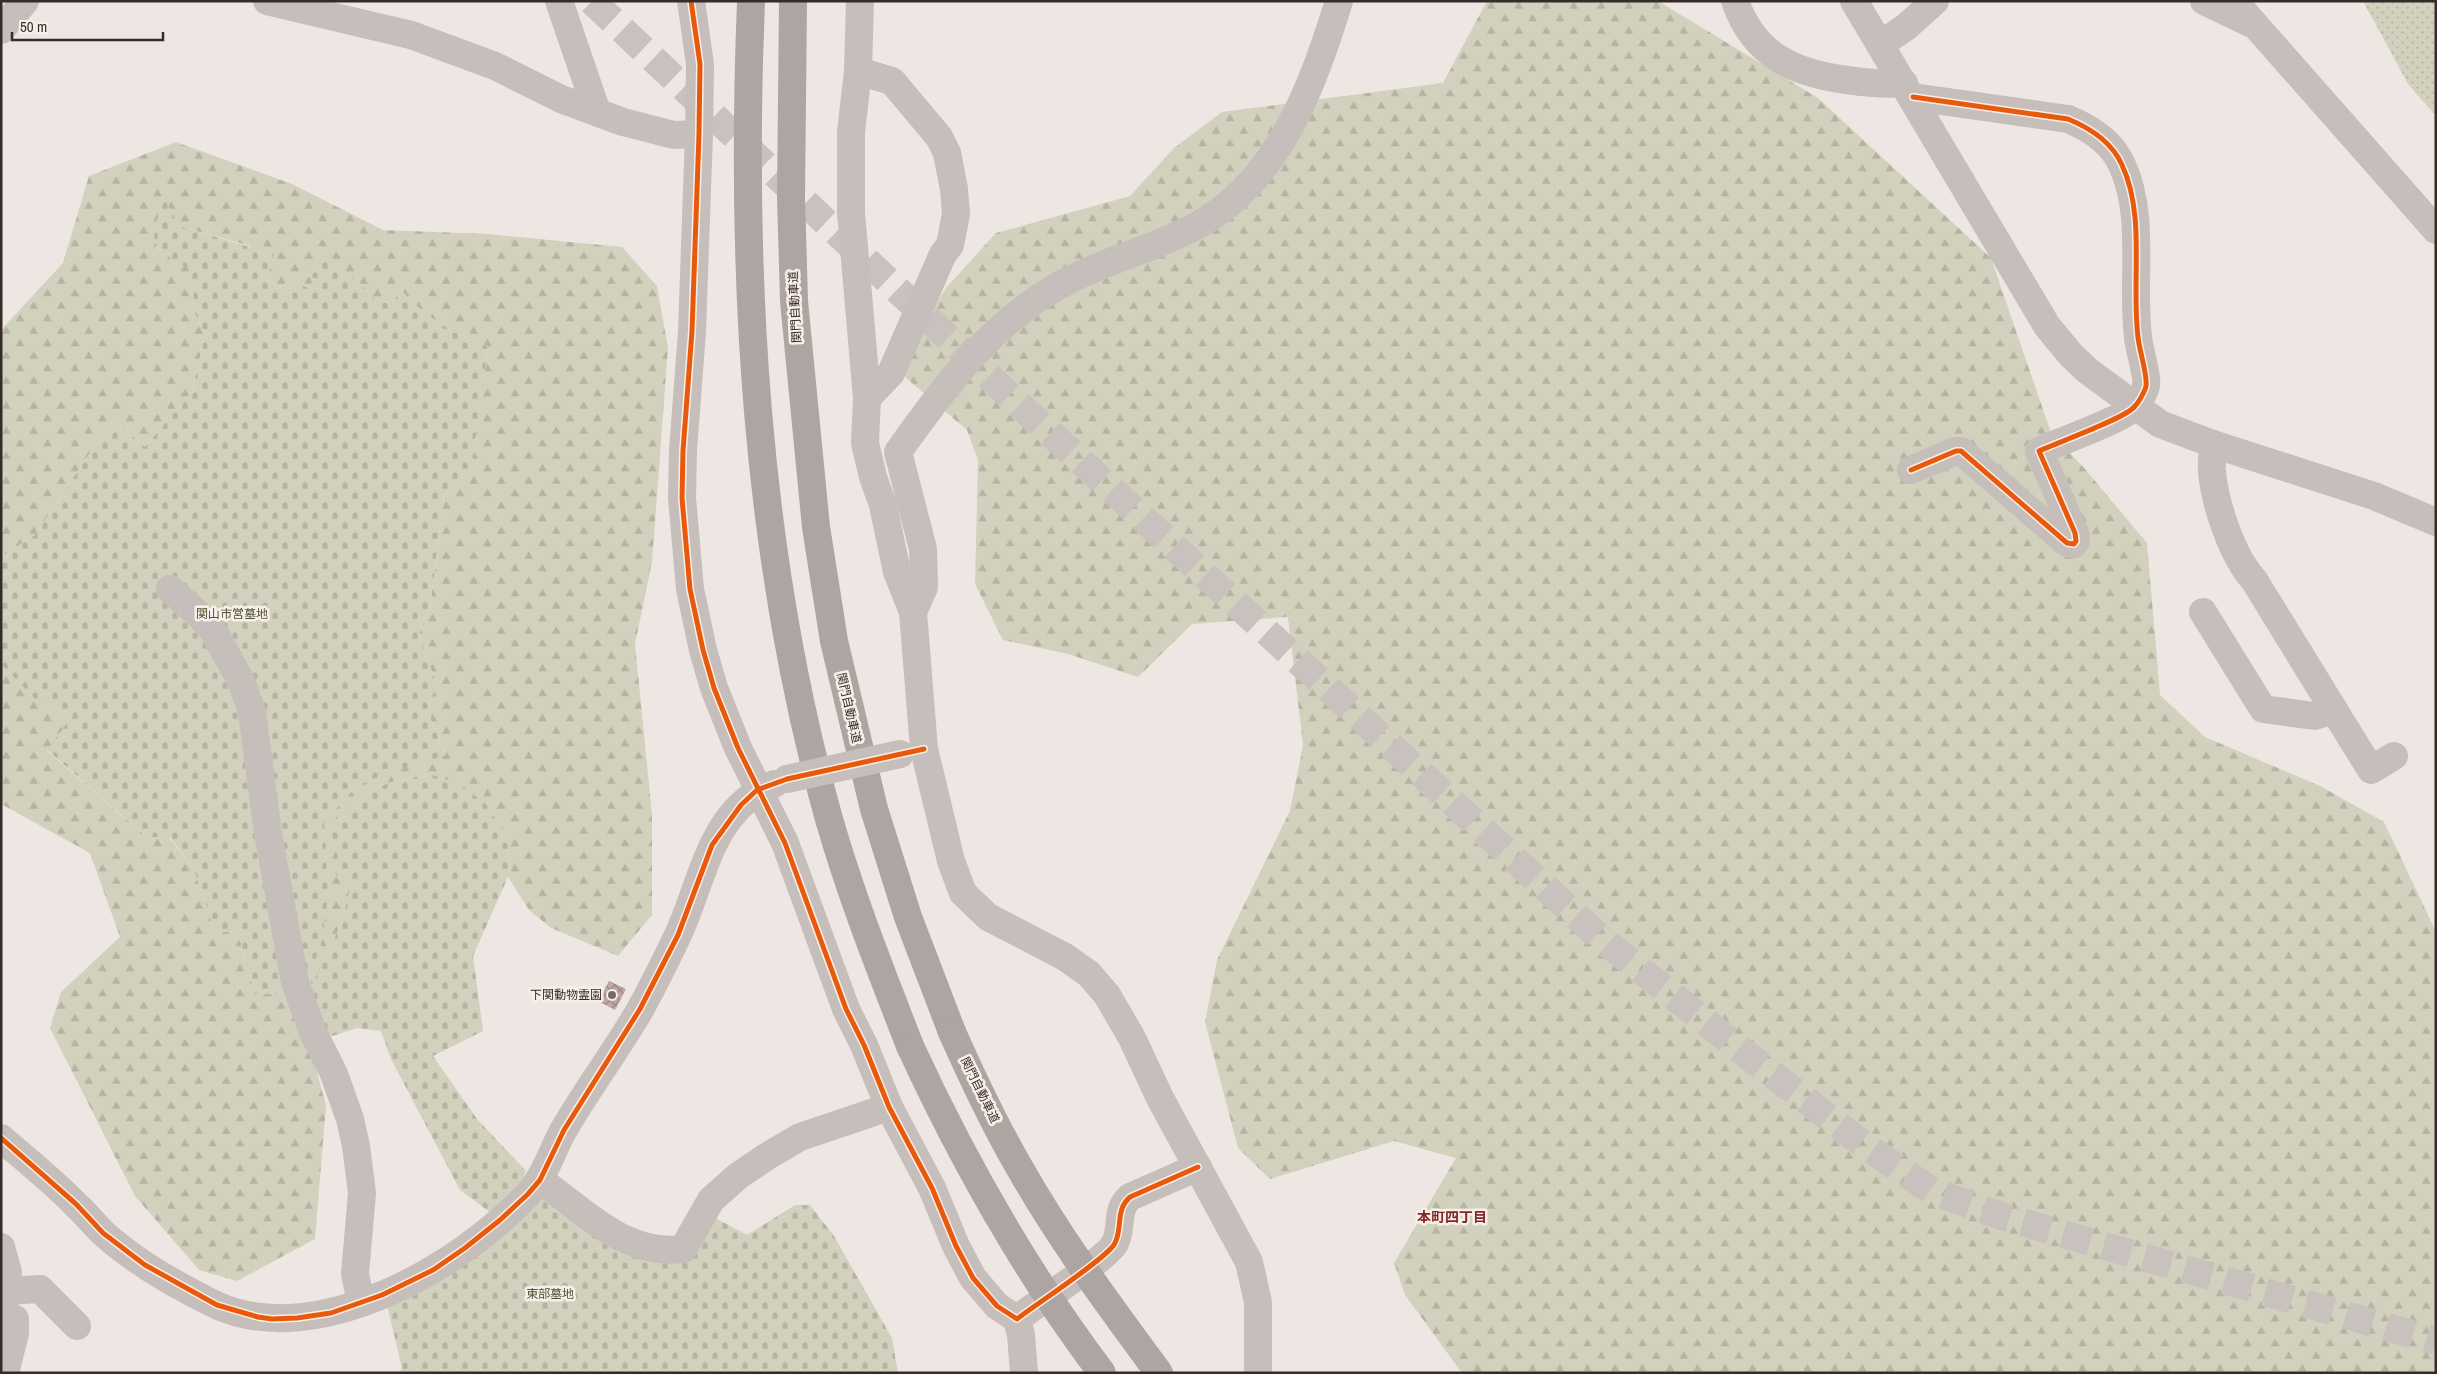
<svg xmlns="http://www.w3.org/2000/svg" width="2437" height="1374" font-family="'Archivo Narrow','Noto Sans JP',sans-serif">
	<defs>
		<pattern id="forest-firs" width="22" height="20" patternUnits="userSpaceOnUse" patternTransform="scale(1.25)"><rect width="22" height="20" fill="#d2d1bd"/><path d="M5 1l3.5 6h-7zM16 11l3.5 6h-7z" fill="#b5b4a2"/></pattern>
		<pattern id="cemetery-stones" width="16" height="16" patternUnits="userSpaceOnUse" patternTransform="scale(1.25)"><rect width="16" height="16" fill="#d2d1bd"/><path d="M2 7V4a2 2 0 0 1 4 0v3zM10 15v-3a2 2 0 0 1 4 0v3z" fill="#b5b4a2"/></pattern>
		<pattern id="park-dots" width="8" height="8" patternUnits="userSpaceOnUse" patternTransform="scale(1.25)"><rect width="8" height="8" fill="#d2d1bd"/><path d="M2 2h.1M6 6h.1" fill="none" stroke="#b5b4a2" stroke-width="1.8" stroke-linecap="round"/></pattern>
		<pattern id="building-cross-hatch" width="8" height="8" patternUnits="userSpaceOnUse" patternTransform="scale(1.25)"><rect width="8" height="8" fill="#c0a7a4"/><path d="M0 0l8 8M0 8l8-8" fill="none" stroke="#9d8886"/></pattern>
	</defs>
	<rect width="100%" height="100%" fill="#eee6e2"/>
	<!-- forest -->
	<g fill="url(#forest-firs)">
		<path d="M1487,1H1658L1818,98L1991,258L2051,433L2085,469L2147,543L2160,695L2205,737L2320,786L2384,822L2436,932V1373H1462L1405,1295L1394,1263L1456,1158L1394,1141L1270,1179L1238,1148L1205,1022L1217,960L1290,811L1303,745L1288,617L1192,624L1138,677L1068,654L1003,640L975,584L978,460L967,430L906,378L898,363L946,288L996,233L1130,196L1174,148L1222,112L1443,83Z"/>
		<path d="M176,142L292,184L383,230L488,234L622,247L657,286L668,348L652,562L635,644L652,815V915L618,956L551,928L529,910L508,877L509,836L501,828L487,805L429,774L388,783L357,799L352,882L341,924L311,989L310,972L321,945L323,823L351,792L380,776L446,754L431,720L428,706L438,690L419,634L430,607L444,494L471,471L488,347C457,336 423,316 402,291L389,304L375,299L355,279L300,273L317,279L309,288L295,283L290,293L267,280L250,246L179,226L165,201L157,248L189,269L194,290L193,309L205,335L192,392L145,447L113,419L35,535L1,557V330L63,263L89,176Z"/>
		<path d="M1,664L34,698L73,715L47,751L147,837H169L194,870L215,931L238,933L255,994L286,993L312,1055L326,1105L315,1239L237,1281L199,1270L135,1196L50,1028L61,992L120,937L90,853L1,804Z"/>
	</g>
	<!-- cemetery -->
	<g fill="url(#cemetery-stones)">
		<path d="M165,200L179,226L274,254L267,280L290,293L295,283L309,288L317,279L300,273L322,258L355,279L375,299L389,304L402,291C423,316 457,336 488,347L471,471L444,494L430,607L419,634L438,690L428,706L431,720L446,755L380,776L351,792L324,823L328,897L321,945L310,972L311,988L341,924L352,882L336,875L331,822L357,799L388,783L429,774L460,784L487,805L501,828L509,836L508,877L473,956L483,1031L433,1056L477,1119L526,1171L520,1186L491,1213L460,1190L391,1059L381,1031L357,1028L314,1042L286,993L255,994L238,933L215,931L194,870L170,837H147L47,750L73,715L34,698L1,664V557L35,535L113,419L145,447L192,392L205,335L193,309L194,290L189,269C179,263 167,257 159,249C148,238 159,211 165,200Z"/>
		<path d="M547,1196L662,1256L710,1215L747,1235L795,1205H810L834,1236L892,1338L898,1373H399L402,1368L387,1305L427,1287Z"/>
	</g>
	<!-- park -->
	<path fill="url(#park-dots)" d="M2363,1H2436V116L2408,84Z"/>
	<!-- building -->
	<path fill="url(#building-cross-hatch)" d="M609,981L626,989L615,1010L598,1001Z"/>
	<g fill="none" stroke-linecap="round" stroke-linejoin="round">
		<!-- highway-tunnel -->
		<path stroke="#c9c1bd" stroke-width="28" stroke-dasharray="28 14" stroke-linecap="butt" d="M592,1L1013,399L1597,935L1746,1054L1868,1148L1932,1191L2004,1217L2436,1341"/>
		<!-- minor -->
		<g stroke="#c6bebb" stroke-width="28">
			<path d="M267,1L411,35L495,66L561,99L623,122L674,135L699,134"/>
			<path d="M559,1L597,112"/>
			<path d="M691,1L700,64L699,134L692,331L683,451L682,498L690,589L703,650L714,688L738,748L785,843L846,1009L864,1045L889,1107L932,1188L956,1246L973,1278L997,1306L1017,1319L1021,1335L1024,1373"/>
			<path d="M860,1L858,71L851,132V213L867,398L865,443L873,477L883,505L897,572L913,612L924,749L951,861L963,893L988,917L1065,957L1089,974L1107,995L1132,1038L1160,1098L1249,1262L1258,1302V1373"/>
			<path d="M1735,1C1754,55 1793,73 1847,80C1867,83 1884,85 1904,83"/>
			<path d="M1854,1L2047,326L2071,355L2088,371L2160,424L2213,444L2374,496L2436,522"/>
			<path d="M2204,1L2250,23"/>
			<path d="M2234,1L2436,230"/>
			<path d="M1,30L25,1"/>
			<path d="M1880,45L1906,27L1935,1"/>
			<path d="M858,71L892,81L939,137L947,153L954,189L956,214L950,245L943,254L891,373L867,398"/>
			<path d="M2213,444C2213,453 2211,463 2212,472C2215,504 2232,556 2254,580L2371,770L2394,756"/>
			<path d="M1911,470L1956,451H1961L2067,543L2074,544L2076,541L2075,533L2039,451C2056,443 2127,418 2135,406C2139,402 2145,391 2146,386C2148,377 2139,349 2138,337C2131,282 2146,216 2122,165C2112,142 2090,128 2068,119L1913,97"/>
			<path d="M170,589L201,617L214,632L242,683L252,712L268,833L295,982L312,1030L334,1074L350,1119L356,1146L362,1193L355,1274L361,1303"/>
			<path d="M913,612L924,587L923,549L898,452C942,390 987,328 1053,289C1098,262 1149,251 1194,227C1278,184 1313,85 1339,1"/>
			<path d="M2203,612L2263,709L2314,716L2334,710"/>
			<path d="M1,1138C26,1160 53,1181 76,1205C86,1214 94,1224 103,1233C135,1262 177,1286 216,1305C317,1351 460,1267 528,1194C545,1176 552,1151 563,1131C587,1089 617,1050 641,1008C653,986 665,962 676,939C703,884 709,809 774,784"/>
			<path d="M540,1180C582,1209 625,1257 683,1249L711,1200L738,1176L766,1157L800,1137L889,1107"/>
			<path d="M1,1247L8,1272L3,1318L15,1319V1333L5,1373"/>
			<path d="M6,1291L40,1289L77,1326"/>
			<path d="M1017,1319C1033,1306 1109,1257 1115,1243C1123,1227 1115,1210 1130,1197L1198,1167"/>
		</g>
		<!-- highway -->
		<g stroke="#ada5a1" stroke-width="28">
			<path d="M751,1C740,274 755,554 829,819C851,896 881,971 910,1046"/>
			<path d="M793,1L791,197L794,301L816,527L834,641L874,809L908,917L952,1032"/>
		</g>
		<!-- minor-bridge -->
		<path stroke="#c6bebb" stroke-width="28" d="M787,779L900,754"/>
		<!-- highway-bridge -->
		<g stroke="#ada5a1" stroke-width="28">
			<path d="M952,1032C972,1077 993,1122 1018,1165C1059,1238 1109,1305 1159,1373"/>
			<path d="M910,1046C963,1161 1025,1271 1102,1373"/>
		</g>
		<defs>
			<g id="cycleway">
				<path d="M691,1L700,64L699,134L692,331L683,451L682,498L690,589L703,650L714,688L738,748L785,843L846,1009L864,1045L889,1107L932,1188L956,1246L973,1278L997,1306L1017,1319C1033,1306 1109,1257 1115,1243C1123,1227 1115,1210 1130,1197L1198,1167"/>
				<path d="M1911,470L1956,451H1961L2067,543L2074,544L2076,541L2075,533L2039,451C2056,443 2127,418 2135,406C2139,402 2145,391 2146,386C2148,377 2139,349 2138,337C2131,282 2146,216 2122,165C2112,142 2090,128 2068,119L1913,97"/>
				<path d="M1,1138L76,1204L103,1233L145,1265L217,1305L258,1317L272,1319L297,1318L331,1313L382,1295L433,1270L465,1248L500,1220L528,1194L540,1180L564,1130L640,1009L678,935L712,845L741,805L757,790L787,779L924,749"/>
			</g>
		</defs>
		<!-- cycleway casing -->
		<use href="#cycleway" stroke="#f9efea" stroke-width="8"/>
		<!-- cycleway -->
		<use href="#cycleway" stroke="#e8590c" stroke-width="5"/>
	</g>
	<!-- markers -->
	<circle fill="#776c6a" stroke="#f9efea" stroke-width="2" cx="612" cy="995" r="5"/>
	<g text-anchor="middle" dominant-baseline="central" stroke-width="5" stroke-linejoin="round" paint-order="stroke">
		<!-- street labels -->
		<g font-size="12" fill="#372b29" stroke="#f9efea">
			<text transform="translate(795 307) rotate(-93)">関門自動車道</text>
			<text transform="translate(849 708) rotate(77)">関門自動車道</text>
			<text transform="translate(980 1090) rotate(64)">関門自動車道</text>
		</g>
		<!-- park labels -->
		<g font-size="12" fill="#4e542e" stroke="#f9efea">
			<text x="232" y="614">関山市営墓地</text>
			<text x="550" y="1294">東部墓地</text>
		</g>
		<!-- poi labels -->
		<g font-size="12" fill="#372b29" stroke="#f9efea" text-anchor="end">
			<text x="602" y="995">下関動物霊園</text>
		</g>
		<!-- neighbourhood labels -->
		<g font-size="14" font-weight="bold" fill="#832925" stroke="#f9efea">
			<text x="1452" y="1217">本町四丁目</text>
		</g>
	</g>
	<!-- border -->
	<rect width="2437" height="1374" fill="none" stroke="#372b29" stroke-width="5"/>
	<!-- scale -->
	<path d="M12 32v8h151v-8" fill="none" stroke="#372b29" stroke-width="2.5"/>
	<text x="20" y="32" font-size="15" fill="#372b29" stroke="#f9efea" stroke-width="4" paint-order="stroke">50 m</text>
</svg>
